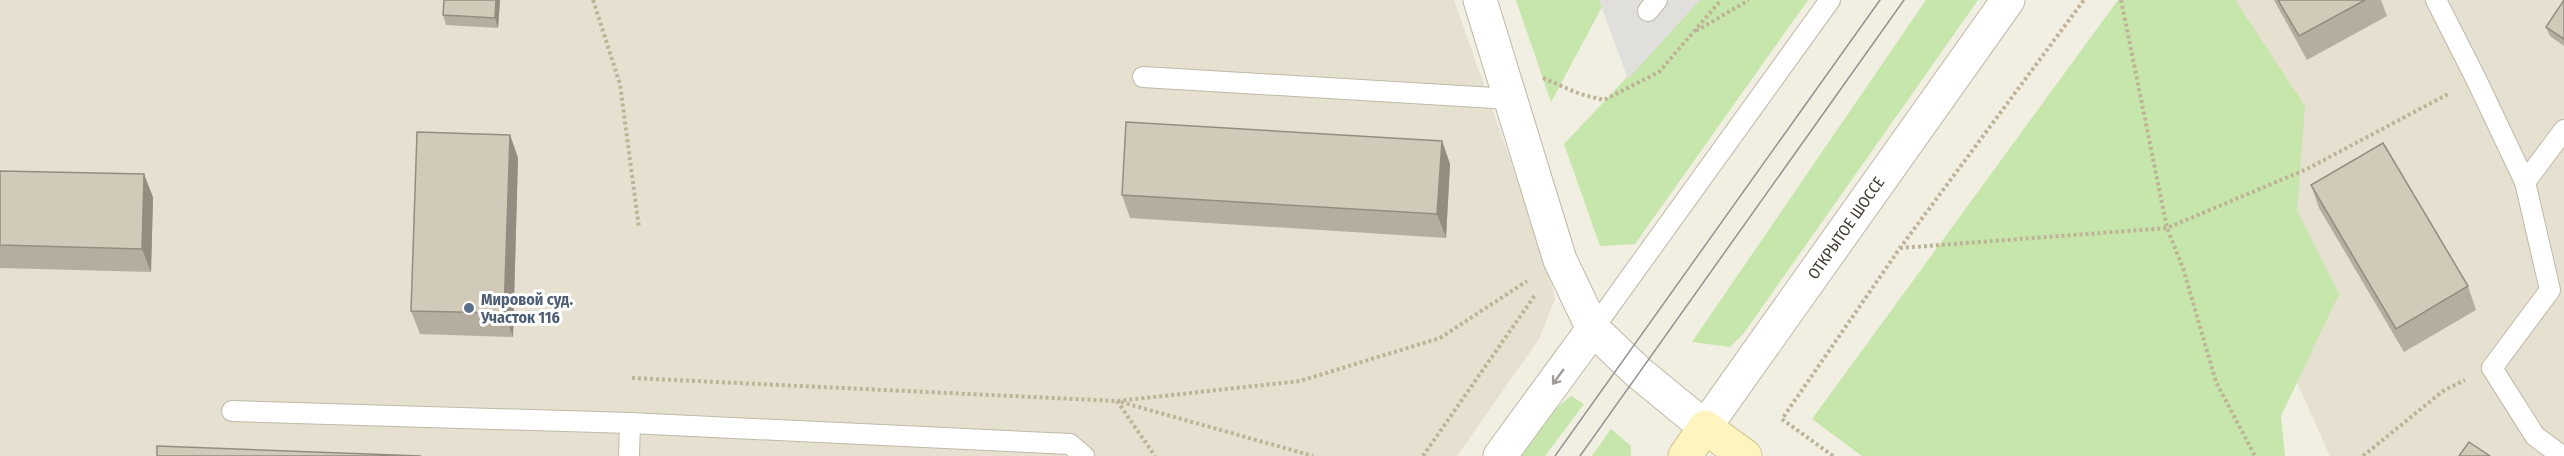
<svg xmlns="http://www.w3.org/2000/svg" width="2564" height="456" font-family="'Fira Sans Condensed',sans-serif">
	<rect width="100%" height="100%" fill="#f1eee2"/>
	<!-- residential -->
	<g fill="#e5e0d0">
		<path d="M0,0H1454L1547,265L1555,299L1539,339L1457,456H0Z"/>
		<path d="M2126,0H2564V456H2330Z"/>
	</g>
	<!-- green -->
	<g fill="#c6e6ab">
		<path d="M1516,0H1599L1602,7L1551,102Z"/>
		<path d="M1700,0H1808L1635,244L1600,246L1564,144Z"/>
		<path d="M1926,0H1978L1744,333L1730,347L1692,342Z"/>
		<path d="M2118,0H2235L2305,106L2297,211L2339,294L2281,416L2285,456H1862L1812,419Z"/>
		<path d="M1571,396L1584,404L1545,456H1519L1555,409Z"/>
		<path d="M1611,429L1631,446V456H1592Z"/>
	</g>
	<!-- parking -->
	<path fill="#e1dfdb" d="M1599,0H1700L1628,79Z"/>
	<g fill="none" stroke-linecap="round" stroke-linejoin="round">
		<defs>
			<g id="lane">
				<path d="M2436,0L2476,79L2525,182L2564,130"/>
				<path d="M1648,11L1657,0"/>
				<path d="M1143,77L1511,99"/>
				<path d="M2525,182L2550,290L2492,368L2535,436L2562,456"/>
				<path d="M1593,329L1830,0"/>
				<path d="M232,411L630,423L1070,444L1084,456"/>
				<path d="M629,456L630,423"/>
			</g>
			<g id="street">
				<path d="M1480,0L1560,260L1593,329L1638,372L1705,427L2008,0"/>
				<path d="M1500,456L1593,329"/>
			</g>
			<path id="secondary" d="M1685,456L1705,427L1745,456"/>
		</defs>
		<!-- lane casing -->
		<use href="#lane" stroke="#bfb9a8" stroke-width="22"/>
		<!-- street casing -->
		<use href="#street" stroke="#bfb9a8" stroke-width="35"/>
		<!-- secondary casing -->
		<use href="#secondary" stroke="#d1c592" stroke-width="35"/>
		<!-- path -->
		<g stroke="#beb397" stroke-width="4" stroke-dasharray="3 3" stroke-linecap="butt">
			<path d="M593,0L620,84L639,228"/>
			<path d="M2121,0L2167,228L2183,268L2216,382L2255,456"/>
			<path d="M1696,31L1749,0"/>
			<path d="M1543,78L1580,94L1604,100L1659,72L1721,0"/>
			<path d="M1900,248L2167,228L2307,169L2450,93"/>
			<path d="M632,378L1117,401L1300,381L1440,338L1527,281"/>
			<path d="M1117,401L1155,456"/>
			<path d="M1121,402L1313,456"/>
			<path d="M1423,456L1535,295"/>
			<path d="M1833,456L1782,419L1900,248L2084,0"/>
			<path d="M2363,456L2443,391L2465,380"/>
		</g>
		<!-- lane -->
		<use href="#lane" stroke="#fff" stroke-width="20"/>
		<!-- street -->
		<use href="#street" stroke="#fff" stroke-width="33"/>
		<!-- secondary -->
		<use href="#secondary" stroke="#fef4c0" stroke-width="33"/>
		<!-- tram -->
		<g stroke="#939393" stroke-width="1.5">
			<path d="M1555,456L1880,0"/>
			<path d="M1580,456L1904,0"/>
		</g>
	</g>
	<!-- wall -->
	<g fill="#b5ae9e">
		<path d="M500,0L498,28L446,25L443,15Z"/>
		<path d="M2274,0H2381L2387,16L2307,60Z"/>
		<path d="M2564,0V46L2550,36L2546,27Z"/>
		<path d="M510,135L518,158L513,337L420,334L411,311Z"/>
		<path d="M1442,141L1450,164L1446,238L1130,218L1122,195Z"/>
		<path d="M0,171L153,197L151,272L0,268Z"/>
		<path d="M2311,185L2468,286L2476,310L2404,352L2319,208Z"/>
	</g>
	<!-- shaded-wall -->
	<g fill="#938d81">
		<path d="M496,0H500L498,28L495,18Z"/>
		<path d="M510,135L518,158L513,337L504,313Z"/>
		<path d="M1442,141L1450,164L1446,238L1437,214Z"/>
		<path d="M144,174L153,197L151,272L142,249Z"/>
	</g>
	<!-- building -->
	<g fill="#d2cab8" stroke="#938d81" stroke-width="1.5">
		<path d="M444,0H496L495,18L443,15Z"/>
		<path d="M2278,0H2365L2299,36Z"/>
		<path d="M2564,0V39L2546,27Z"/>
		<path d="M1126,122L1442,141L1437,214L1122,195Z"/>
		<path d="M417,132L510,135L504,313L411,311Z"/>
		<path d="M2383,143L2468,286L2396,329L2311,185Z"/>
		<path d="M0,171L144,174L142,249L0,245Z"/>
		<path d="M2469,442L2490,456H2459Z"/>
		<path d="M157,446L421,456H157Z"/>
	</g>
	<!-- one-way arrows -->
	<defs><path id="oneway-shaft" d="M-6 0H5M1.5-3L5.5 0L1.5 3" fill="none" stroke-width="1.6" stroke-linecap="round" stroke-linejoin="round" transform="scale(1.5)"/></defs>
	<use stroke="#a09e99" href="#oneway-shaft" transform="translate(1558 377) rotate(126)"/>
	<!-- markers -->
	<circle fill="#5c6f8a" stroke="#fff" stroke-width="2" cx="469" cy="308" r="6"/>
	<g text-anchor="middle" dominant-baseline="central" stroke-width="6" stroke-linejoin="round" paint-order="stroke">
		<!-- street labels -->
		<g font-size="16" fill="#423e33" stroke="#fff">
			<text transform="translate(1846 228) rotate(-55)">ОТКРЫТОЕ ШОССЕ</text>
		</g>
		<!-- service labels -->
		<g font-size="16" font-weight="bold" fill="#4e5e75" stroke="#fff" text-anchor="start">
			<text x="481" y="299">Мировой суд.<tspan x="481" dy="18">Участок 116</tspan></text>
		</g>
	</g>
</svg>
